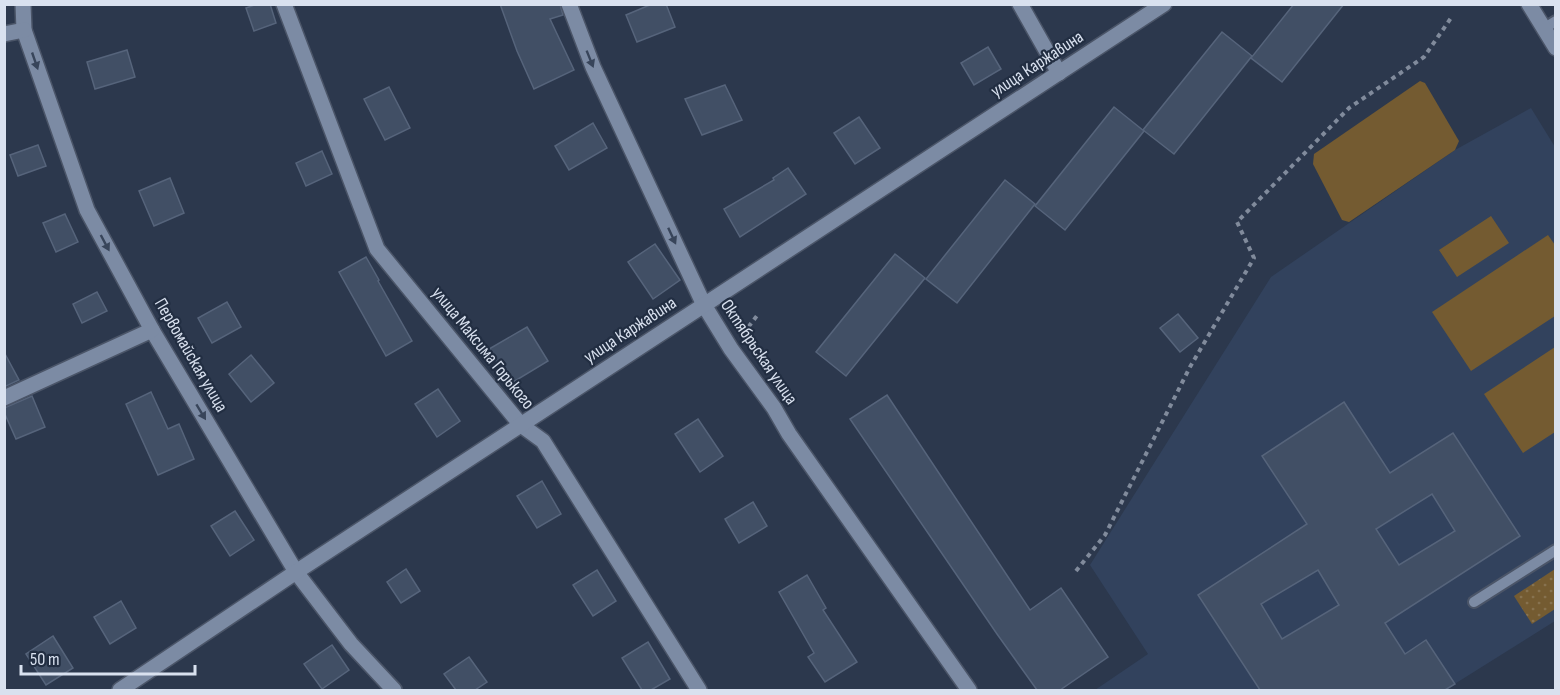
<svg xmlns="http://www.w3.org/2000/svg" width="1560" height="695" font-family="'Sofia Sans Condensed',sans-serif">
	<defs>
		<pattern id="park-dots" width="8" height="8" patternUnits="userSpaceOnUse" patternTransform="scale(1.5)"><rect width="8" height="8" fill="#745b31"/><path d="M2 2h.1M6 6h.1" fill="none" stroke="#87724f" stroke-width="1.8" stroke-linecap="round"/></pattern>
	</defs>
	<rect width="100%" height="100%" fill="#2c384d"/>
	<!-- built -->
	<path fill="#32425d" d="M1531,108L1555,147V621L1445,690H1095L1148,654L1090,565L1271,277L1455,150Z"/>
	<!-- grass -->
	<g fill="#745b31">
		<path d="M1420,81L1425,83L1459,141L1455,150L1349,222L1342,220L1313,164L1314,154Z"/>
		<path d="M1491,216L1509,243L1457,277L1439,250Z"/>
		<path d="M1548,235L1555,245V316L1471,371L1432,312Z"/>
		<path d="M1555,347V432L1523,453L1484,394Z"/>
	</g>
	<!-- park -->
	<path fill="url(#park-dots)" d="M1555,569V609L1532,624L1514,596Z"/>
	<!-- building -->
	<g fill="#414f65" stroke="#56647b" stroke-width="1.5" fill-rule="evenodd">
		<path d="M257,4H270L276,23L254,31L246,8Z"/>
		<path d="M500,4H560L563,15L550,19L574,70L534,89L517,51Z"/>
		<path d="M652,4H666L675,27L637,42L626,15Z"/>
		<path d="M1294,4H1344L1282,82L1251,58Z"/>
		<path d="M1222,32L1252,56L1174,154L1143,130Z"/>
		<path d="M988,47L1001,69L974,85L961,63Z"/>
		<path d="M127,50L135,77L95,89L87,62Z"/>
		<path d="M725,85L742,120L702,135L685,99Z"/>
		<path d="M389,87L410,128L385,140L364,99Z"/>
		<path d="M1114,107L1144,131L1065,230L1035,206Z"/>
		<path d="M859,117L880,148L855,164L834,133Z"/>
		<path d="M593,123L607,148L569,170L555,146Z"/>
		<path d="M38,145L46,166L18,176L10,155Z"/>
		<path d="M322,151L332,174L306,186L296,163Z"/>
		<path d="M788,168L806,194L740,237L724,209L774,180L773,178Z"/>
		<path d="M170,178L184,213L154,226L139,191Z"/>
		<path d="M1005,180L1035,204L957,303L926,279Z"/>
		<path d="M65,214L78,242L56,252L43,223Z"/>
		<path d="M655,244L680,280L653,299L628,262Z"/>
		<path d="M895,254L925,278L846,376L816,352Z"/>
		<path d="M366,257L379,280L378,281L412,341L386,356L339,272Z"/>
		<path d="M97,292L107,311L82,323L73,304Z"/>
		<path d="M227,302L241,327L212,343L198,318Z"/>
		<path d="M1178,314L1198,338L1180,352L1160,328Z"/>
		<path d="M527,327L548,361L510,384L489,349Z"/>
		<path d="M4,352L19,380L4,387Z"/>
		<path d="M251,355L274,383L251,402L229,374Z"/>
		<path d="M438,389L460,421L437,437L415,404Z"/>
		<path d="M151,392L168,429L179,424L194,459L158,475L126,404Z"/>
		<path d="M887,395L1030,610L1061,588L1108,657L1060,690H1037L997,634L850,419Z"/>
		<path d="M32,396L45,427L16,439L4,412V408Z"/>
		<path d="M1344,402L1390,473L1453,433L1520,536L1385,623L1405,654L1426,640L1455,684L1445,690H1260L1198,595L1307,524L1262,456ZM1432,494L1455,531L1399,565L1376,529ZM1318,570L1339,605L1282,639L1261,604Z"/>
		<path d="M698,419L723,456L700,472L675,434Z"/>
		<path d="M542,481L561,514L537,528L517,496Z"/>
		<path d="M753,502L767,526L739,543L725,519Z"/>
		<path d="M235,511L254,540L230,556L211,526Z"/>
		<path d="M406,569L420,591L401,603L387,582Z"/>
		<path d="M597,570L616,601L593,616L573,585Z"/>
		<path d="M807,575L826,608L823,610L857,662L825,682L808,657L814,653L779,592Z"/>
		<path d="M121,601L136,628L110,644L94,617Z"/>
		<path d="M53,636L73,668L46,685L26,654Z"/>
		<path d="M648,642L670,679L651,690H642L622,658Z"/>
		<path d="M332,645L349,670L322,689L304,664Z"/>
		<path d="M469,657L487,682L475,690H456L444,674Z"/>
	</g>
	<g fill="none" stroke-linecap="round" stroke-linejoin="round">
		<defs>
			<g id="service">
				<path d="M1543,29L1556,21"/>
				<path d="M1474,602L1556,550"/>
			</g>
			<g id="minor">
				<path d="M23,4L24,30L87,210L152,330L296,572L351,644L394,690"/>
				<path d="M284,4L377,249L521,425L543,441L699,690"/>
				<path d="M569,4L593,67L704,305"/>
				<path d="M1020,4L1059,73"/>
				<path d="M1529,4L1556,48"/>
				<path d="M4,34L24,30"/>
				<path d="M4,398L152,330"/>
			</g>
			<g id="tertiary">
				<path d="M704,305L731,349L774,408L789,434L969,690"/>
				<path d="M120,690L296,572L1164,4"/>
			</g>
		</defs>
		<!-- service casing -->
		<use href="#service" stroke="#4b5568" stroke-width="14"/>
		<!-- minor casing -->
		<use href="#minor" stroke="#4b5568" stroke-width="18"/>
		<!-- tertiary casing -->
		<use href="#tertiary" stroke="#4b5568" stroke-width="18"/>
		<!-- path -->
		<g stroke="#818b9c" stroke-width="4" stroke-dasharray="4.5 4.5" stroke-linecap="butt">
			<path d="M743,334L759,313"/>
			<path d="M1076,571L1105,535L1190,367L1254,258L1237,222L1349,108L1424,57L1451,18"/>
		</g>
		<!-- service -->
		<use href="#service" stroke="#7c8ba4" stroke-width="10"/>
		<!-- minor -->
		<use href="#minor" stroke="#7c8ba4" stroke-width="15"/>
		<!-- tertiary -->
		<use href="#tertiary" stroke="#7c8ba4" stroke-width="15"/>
	</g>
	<!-- one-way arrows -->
	<defs><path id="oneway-solid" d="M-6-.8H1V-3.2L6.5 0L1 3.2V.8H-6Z" transform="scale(1.5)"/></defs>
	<g fill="#38455a">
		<use href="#oneway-solid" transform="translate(590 59) rotate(68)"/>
		<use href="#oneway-solid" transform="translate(35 61) rotate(71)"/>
		<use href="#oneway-solid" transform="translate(672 236) rotate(65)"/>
		<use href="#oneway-solid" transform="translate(105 243) rotate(62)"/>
		<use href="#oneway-solid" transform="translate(201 412) rotate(59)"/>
	</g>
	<g text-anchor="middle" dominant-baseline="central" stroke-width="4.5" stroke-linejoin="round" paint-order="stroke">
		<!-- street labels -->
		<g font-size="18" fill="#d9e1ef" stroke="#222e42">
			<text transform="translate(1037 64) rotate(-33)">улица Каржавина</text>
			<text transform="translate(630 330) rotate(-33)">улица Каржавина</text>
			<text transform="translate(483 348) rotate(51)">улица Максима Горького</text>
			<text transform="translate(759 352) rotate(56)">Октябрьская улица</text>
			<text transform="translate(191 355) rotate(60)">Первомайская улица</text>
		</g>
	</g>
	<!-- border -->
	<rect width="1560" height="695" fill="none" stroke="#d9e1ef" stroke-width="12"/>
	<!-- scale -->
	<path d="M21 665v9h174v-9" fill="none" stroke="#d9e1ef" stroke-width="3"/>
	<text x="30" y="665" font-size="18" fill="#d9e1ef" stroke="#222e42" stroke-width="4.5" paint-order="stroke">50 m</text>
</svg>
